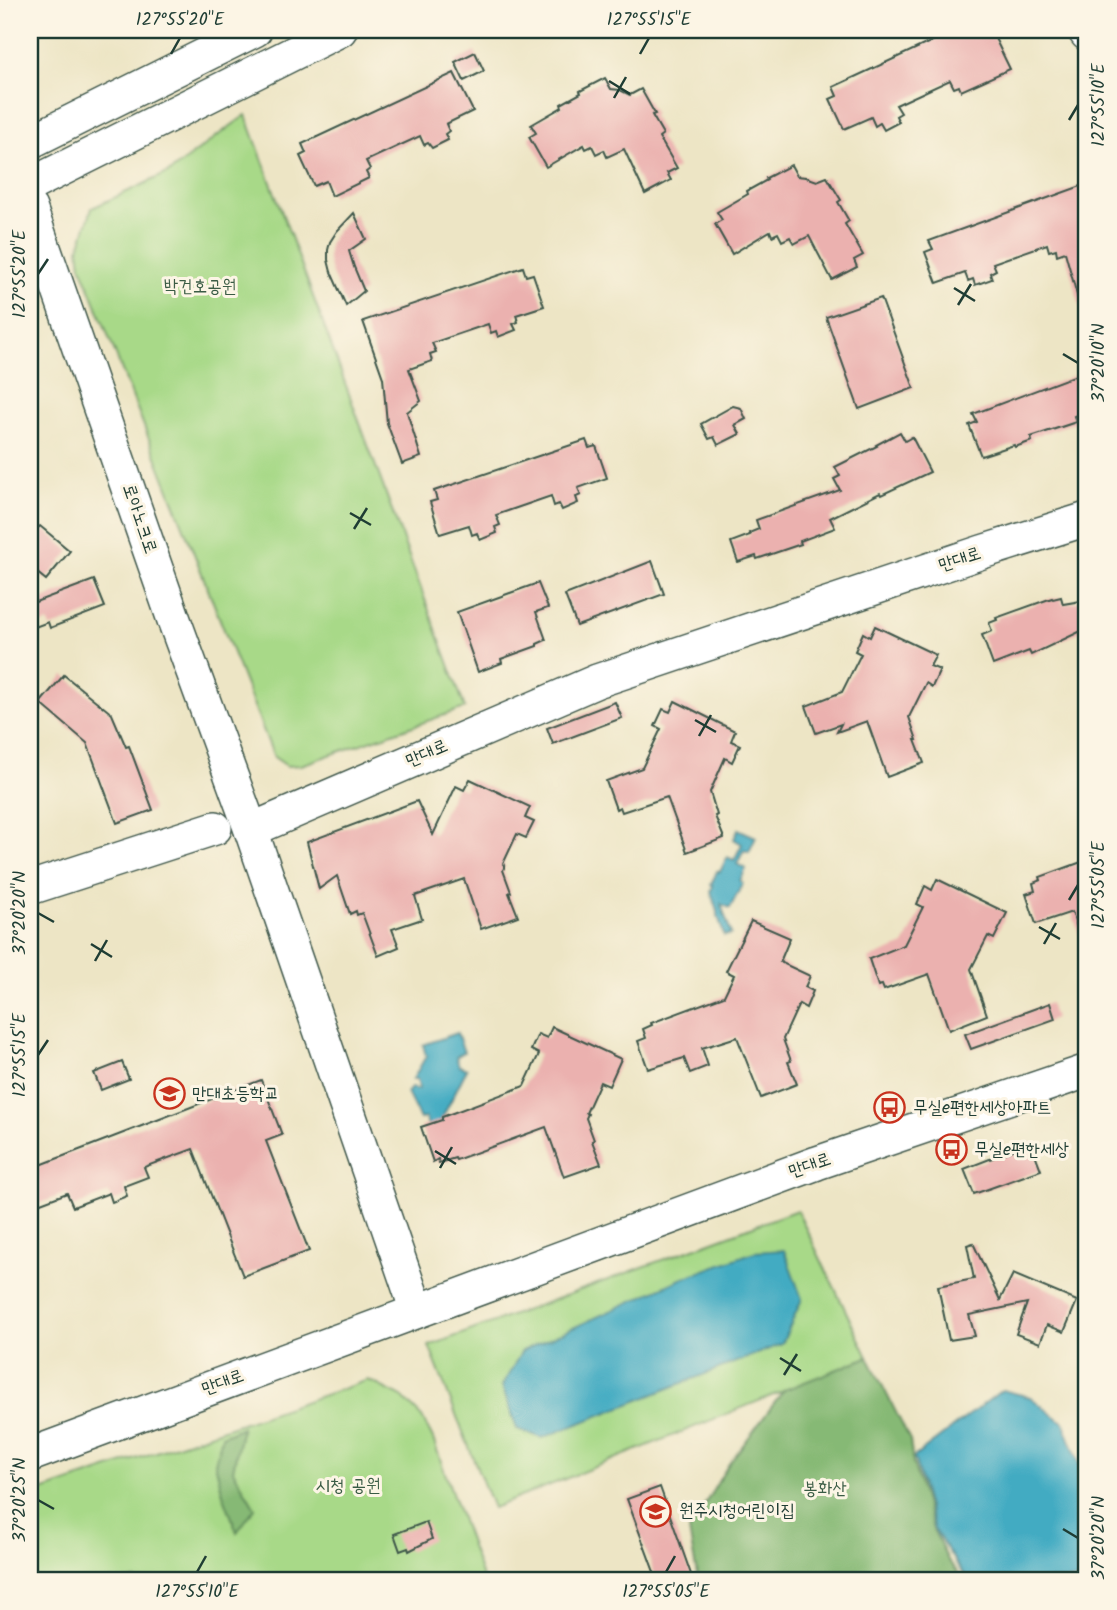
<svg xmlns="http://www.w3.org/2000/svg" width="1117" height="1610" font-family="Kalam,'Poor Story',sans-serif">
	<rect width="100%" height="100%" fill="#fcf5e5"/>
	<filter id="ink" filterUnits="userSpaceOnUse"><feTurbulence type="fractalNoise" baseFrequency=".0143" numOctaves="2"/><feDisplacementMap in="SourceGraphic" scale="14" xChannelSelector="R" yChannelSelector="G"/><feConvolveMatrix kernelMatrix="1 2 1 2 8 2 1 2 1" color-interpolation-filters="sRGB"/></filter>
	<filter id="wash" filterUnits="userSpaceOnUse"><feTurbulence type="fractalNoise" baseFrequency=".00686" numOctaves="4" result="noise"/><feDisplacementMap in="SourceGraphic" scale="28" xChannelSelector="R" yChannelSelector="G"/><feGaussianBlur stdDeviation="1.57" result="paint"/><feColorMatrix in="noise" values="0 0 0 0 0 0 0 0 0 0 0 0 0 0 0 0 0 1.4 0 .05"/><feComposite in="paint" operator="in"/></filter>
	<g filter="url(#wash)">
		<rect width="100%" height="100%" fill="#ede5c5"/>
		<!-- green -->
		<g fill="#a8d988" stroke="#648b5e" stroke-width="2">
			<path d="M246,115L465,708L301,765L287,766L274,757L81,266L79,248L92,208L170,172L221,133Z"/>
			<path d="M797,1210L868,1357L493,1508L429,1346Z"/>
			<path d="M368,1380L402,1397L422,1417L433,1439L483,1580H30V1495Z"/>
		</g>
		<!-- forest -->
		<g fill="#86b974" stroke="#527b54" stroke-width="2">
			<path d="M868,1357L910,1440L913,1463L933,1529L948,1560L964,1580H698L689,1531L728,1465L784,1390Z"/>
			<path d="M242,1427L233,1470L255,1508L237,1532L223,1494L215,1463L222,1436Z"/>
		</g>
		<!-- water -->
		<g fill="#42abc2" stroke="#30747b" stroke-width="2">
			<path d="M738,829L756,837L749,852L744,850L737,864L746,869L740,881L743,883L730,908L721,904L731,934L724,936L711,891L713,886L711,885L717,871L720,872L727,857L734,860L742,844L734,839Z"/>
			<path d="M457,1033L464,1052L456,1057L459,1066L467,1069L433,1136L425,1118L420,1119L407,1093L412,1087L415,1090L419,1089L417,1079H413L426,1056L423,1045Z"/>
			<path d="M784,1250L802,1299L782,1344L542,1438L517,1429L502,1386L522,1351L683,1278L754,1252Z"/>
			<path d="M1002,1390L1030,1397L1064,1423L1087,1485V1580H970L962,1572L934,1529L914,1457Z"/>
		</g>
		<g id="blocks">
			<!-- building -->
			<g fill="#ebb1af">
				<path d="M956,30H991L1010,69L961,91L959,86L954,88L950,80L896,105L901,113L896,116L899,122L884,130L880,123L875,126L871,117L844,129L830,99L837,96L833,87Z"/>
				<path d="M475,52L484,71L464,81L455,62Z"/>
				<path d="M454,73L473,111L446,124L449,131L445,134L448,140L432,148L428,143L424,145L420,136L366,161L370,169L366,172L369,178L332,196L326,181L314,186L300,156L306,153L302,144Z"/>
				<path d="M605,78L611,89L620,90L630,95L641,89L655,114L652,115L663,134L659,137L677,168L667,173L671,180L645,194L624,149L607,157L604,150L596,154L592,146L586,149L584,145L546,167L529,137L536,133L531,125L562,107L561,104L581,93L580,91Z"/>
				<path d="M791,165L797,176L806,177L817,181L827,177L841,200L838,202L849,221L845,224L863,255L854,260L857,267L832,280L809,236L794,244L790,237L782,241L778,233L772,236L770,231L732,254L715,224L722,220L717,212L748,194L747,191L767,180L766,178Z"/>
				<path d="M1081,186L1087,203V312L1082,313L1065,252L1057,255L1056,249L1049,251L1047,244L993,263L996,270L990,273L992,279L975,285L973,279L968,281L965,273L937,283L925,252L933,249L929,241Z"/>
				<path d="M354,213L366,239L349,251L354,267L364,291L346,306L331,272L328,260V250L330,242L337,231Z"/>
				<path d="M523,267L526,276L533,274L544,306L516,315L518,322L513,324L516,330L498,337L496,331L491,333L488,324L432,343L436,352L430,354L432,361L409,369L421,401L407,412L421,457L402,464L387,423L383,378L363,321Z"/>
				<path d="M881,298L914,388L859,409L826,317Z"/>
				<path d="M1079,374L1080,377L1087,374V411L1074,416L1076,422L1031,437L1032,441L1015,447L1014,445L981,456L969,425L977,422L973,414Z"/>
				<path d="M733,406L741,408L746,419L735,425L740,434L718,445L714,437L709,439L701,424Z"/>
				<path d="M900,432L905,441L912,437L930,472L881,495L880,493L830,518L835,528L800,541L801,544L757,559L756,556L738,562L731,542L750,535L749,533L759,529L756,520L840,490L834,479L840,476L835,467L877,446L876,445Z"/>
				<path d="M586,440L589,448L596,446L607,478L578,488L581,495L576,497L578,503L562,510L559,504L554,506L551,496L496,515L500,525L495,527L497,533L480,540L477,533L472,535L469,525L440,534L430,502L437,500L434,491Z"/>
				<path d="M30,523L37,529L40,526L70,551L46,580L30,567Z"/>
				<path d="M652,561L664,594L577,626L565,595Z"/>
				<path d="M94,580L105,607L50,628L48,622L35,627L30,613V604Z"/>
				<path d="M538,583L548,608L536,612L546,640L537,644V646L501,659L502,663L478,672L457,612Z"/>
				<path d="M1061,597L1063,604L1087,600V631L1079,632L1031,655L1029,651L993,665L982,635L992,631L989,623L997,620L996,618L1052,598L1053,599Z"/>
				<path d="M875,626L936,655L930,666L940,670L932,687L926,683L909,717L917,740H915L924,763L887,777L867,721L837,732L841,724L816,733L806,706L842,692L861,654L855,651L863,633L870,637Z"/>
				<path d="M64,675L112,714L126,747L129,746L153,810L117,823L87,743L40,703Z"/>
				<path d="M675,701L735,731L731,741L740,745L732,762L725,758L710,792L717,815L715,816L724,838L687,852L667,797L622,812L620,807L616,809L606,781L642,768L661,729L655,726L663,709L670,712Z"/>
				<path d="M615,702L622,718L553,744L547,728Z"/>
				<path d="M470,779L530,807L525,818L534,822L526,838L517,834L503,864L505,866L503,870L511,892L509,893L518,916L481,929L464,879L415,896L422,919L392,929L399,947L378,956L362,913L357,915L356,911L350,914L337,876L319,889L307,842L417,801L433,835L456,786L464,790Z"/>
				<path d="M1087,860V947L1084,948L1072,912L1036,924L1026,894L1035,891L1033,883L1041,880L1040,877Z"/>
				<path d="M937,879L1007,913L994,939L988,936L971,969L987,1015L949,1030L929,974L884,990L882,985L878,986L869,959L904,945L923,907L917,904L925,886L932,890Z"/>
				<path d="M751,921L790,938L780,962L810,976L805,987L813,991L806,1008L799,1004L783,1039L791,1061L788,1062L797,1084L761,1098L737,1037L702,1048L708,1066L690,1073L684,1058L648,1069L638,1041L646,1038L643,1029L652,1025L651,1023L724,996L734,975L726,971Z"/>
				<path d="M1050,1003L1055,1019L971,1049L965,1034Z"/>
				<path d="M552,1027L621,1059L609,1086L600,1082L586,1113L588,1114L586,1118L594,1140L592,1141L601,1164L564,1177L546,1127L456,1160L455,1158L439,1163L438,1159L433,1162L421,1127L442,1120V1117L524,1086L539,1054L531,1050L538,1034L547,1038Z"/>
				<path d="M122,1062L129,1079L101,1090L94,1073Z"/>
				<path d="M261,1080L282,1135L266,1141L309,1251L243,1276L193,1149L144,1167L148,1177L124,1186L127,1196L112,1202L109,1193L73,1207L67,1193L30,1207V1169Z"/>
				<path d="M1031,1143L1041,1170L974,1194L964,1169Z"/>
				<path d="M973,1243L1000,1300L1013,1274L1077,1301L1064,1332L1047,1325L1040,1343L1016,1334L1027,1303L969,1315L975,1336L949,1340L938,1286L974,1279L967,1245Z"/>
				<path d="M660,1487L693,1580H657L627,1499Z"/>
				<path d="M426,1522L432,1539L409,1551L408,1548L400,1551L394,1534Z"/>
			</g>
		</g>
	</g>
	<g filter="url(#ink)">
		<use href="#blocks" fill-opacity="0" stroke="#3e564a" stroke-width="2"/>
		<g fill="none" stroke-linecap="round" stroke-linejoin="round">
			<defs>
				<g id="minor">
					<path d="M1084,30L1087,34"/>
					<path d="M30,142L255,30"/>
					<path d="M30,185L340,30"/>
					<path d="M30,208L174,620L251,830L417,1311"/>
					<path d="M251,830L597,681L982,552L1087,519"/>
					<path d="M30,888L215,828"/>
					<path d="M30,1455L817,1163L1087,1071"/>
				</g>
			</defs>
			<!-- minor casing -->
			<use href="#minor" stroke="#3e564a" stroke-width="36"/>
			<!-- minor -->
			<use href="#minor" stroke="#fff" stroke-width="33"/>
		</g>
	</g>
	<!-- ticks -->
	<path fill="none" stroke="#1f3d34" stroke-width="2.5" d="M171,54L180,38M640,54L649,38M609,81L630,94M614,98L626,77M1069,120L1078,105M38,274L48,259M954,288L975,301M958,305L971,284M1063,354L1078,363M350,513L371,525M354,529L367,508M695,720L716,732M699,736L711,715M1069,900L1078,885M38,913L54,922M1039,927L1060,939M91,944L112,957M1044,944L1056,923M95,961L107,940M38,1055L48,1040M435,1151L456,1164M440,1168L452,1147M780,1358L801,1371M784,1375L797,1354M38,1500L54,1509M1063,1529L1078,1538M197,1572L206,1556M666,1572L675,1556"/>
	<!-- icons -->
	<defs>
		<symbol id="school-ring" viewBox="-11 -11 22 22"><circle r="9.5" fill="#fcf5e5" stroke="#c8321e" stroke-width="1.5"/><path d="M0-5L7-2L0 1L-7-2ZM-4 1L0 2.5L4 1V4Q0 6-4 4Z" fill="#c8321e"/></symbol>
		<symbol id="bus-ring" viewBox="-11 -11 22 22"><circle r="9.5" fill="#fcf5e5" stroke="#c8321e" stroke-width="1.5"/><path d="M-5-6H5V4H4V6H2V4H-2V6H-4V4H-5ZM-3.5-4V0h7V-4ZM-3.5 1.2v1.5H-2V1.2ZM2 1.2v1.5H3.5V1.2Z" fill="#c8321e"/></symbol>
	</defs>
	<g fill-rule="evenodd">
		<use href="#school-ring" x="152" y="1076" width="35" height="35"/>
		<use href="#bus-ring" x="872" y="1090" width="35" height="35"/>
		<use href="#bus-ring" x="934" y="1132" width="35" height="35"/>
		<use href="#school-ring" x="638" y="1494" width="35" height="35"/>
	</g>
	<g text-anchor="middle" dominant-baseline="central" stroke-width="6" stroke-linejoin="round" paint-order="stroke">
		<!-- park labels -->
		<g font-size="18" fill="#3a5c45" stroke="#fcf5e5">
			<text x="200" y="287">박건호공원</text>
			<text x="348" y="1486">시청 공원</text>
			<text x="825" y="1489">봉화산</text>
		</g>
		<!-- street labels -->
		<g font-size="18" fill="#1f3d34" stroke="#fcf5e5">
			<text transform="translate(139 519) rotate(71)">로아노크로</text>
			<text transform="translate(960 560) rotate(-18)">만대로</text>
			<text transform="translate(427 754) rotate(-23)">만대로</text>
			<text transform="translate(810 1166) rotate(-19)">만대로</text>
			<text transform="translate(223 1383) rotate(-20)">만대로</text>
		</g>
		<!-- poi labels -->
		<g font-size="18" fill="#1f3d34" stroke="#fcf5e5" text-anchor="start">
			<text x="192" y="1094">만대초등학교</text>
			<text x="913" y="1108">무실e편한세상아파트</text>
			<text x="974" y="1150">무실e편한세상</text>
			<text x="679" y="1511">원주시청어린이집</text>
		</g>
	</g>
	<!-- margin -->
	<rect width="1117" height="1610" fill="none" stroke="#fcf5e5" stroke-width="77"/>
	<rect x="38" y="38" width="1040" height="1534" fill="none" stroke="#1f3d34" stroke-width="2.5"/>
	<g font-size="18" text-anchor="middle" fill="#1f3d34">
		<text x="180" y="25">127°55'20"E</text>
		<text x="649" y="25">127°55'15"E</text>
		<text transform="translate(1098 105) rotate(-90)" y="6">127°55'10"E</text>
		<text transform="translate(19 274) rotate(-90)" y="6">127°55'20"E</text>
		<text transform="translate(1098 363) rotate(-90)" y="6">37°20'10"N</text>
		<text transform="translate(1098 885) rotate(-90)" y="6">127°55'05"E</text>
		<text transform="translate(19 913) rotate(-90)" y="6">37°20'20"N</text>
		<text transform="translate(19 1055) rotate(-90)" y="6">127°55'15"E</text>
		<text transform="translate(19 1500) rotate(-90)" y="6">37°20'25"N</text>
		<text transform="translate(1098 1538) rotate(-90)" y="6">37°20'20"N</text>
		<text x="197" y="1597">127°55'10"E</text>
		<text x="666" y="1597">127°55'05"E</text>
	</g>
</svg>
